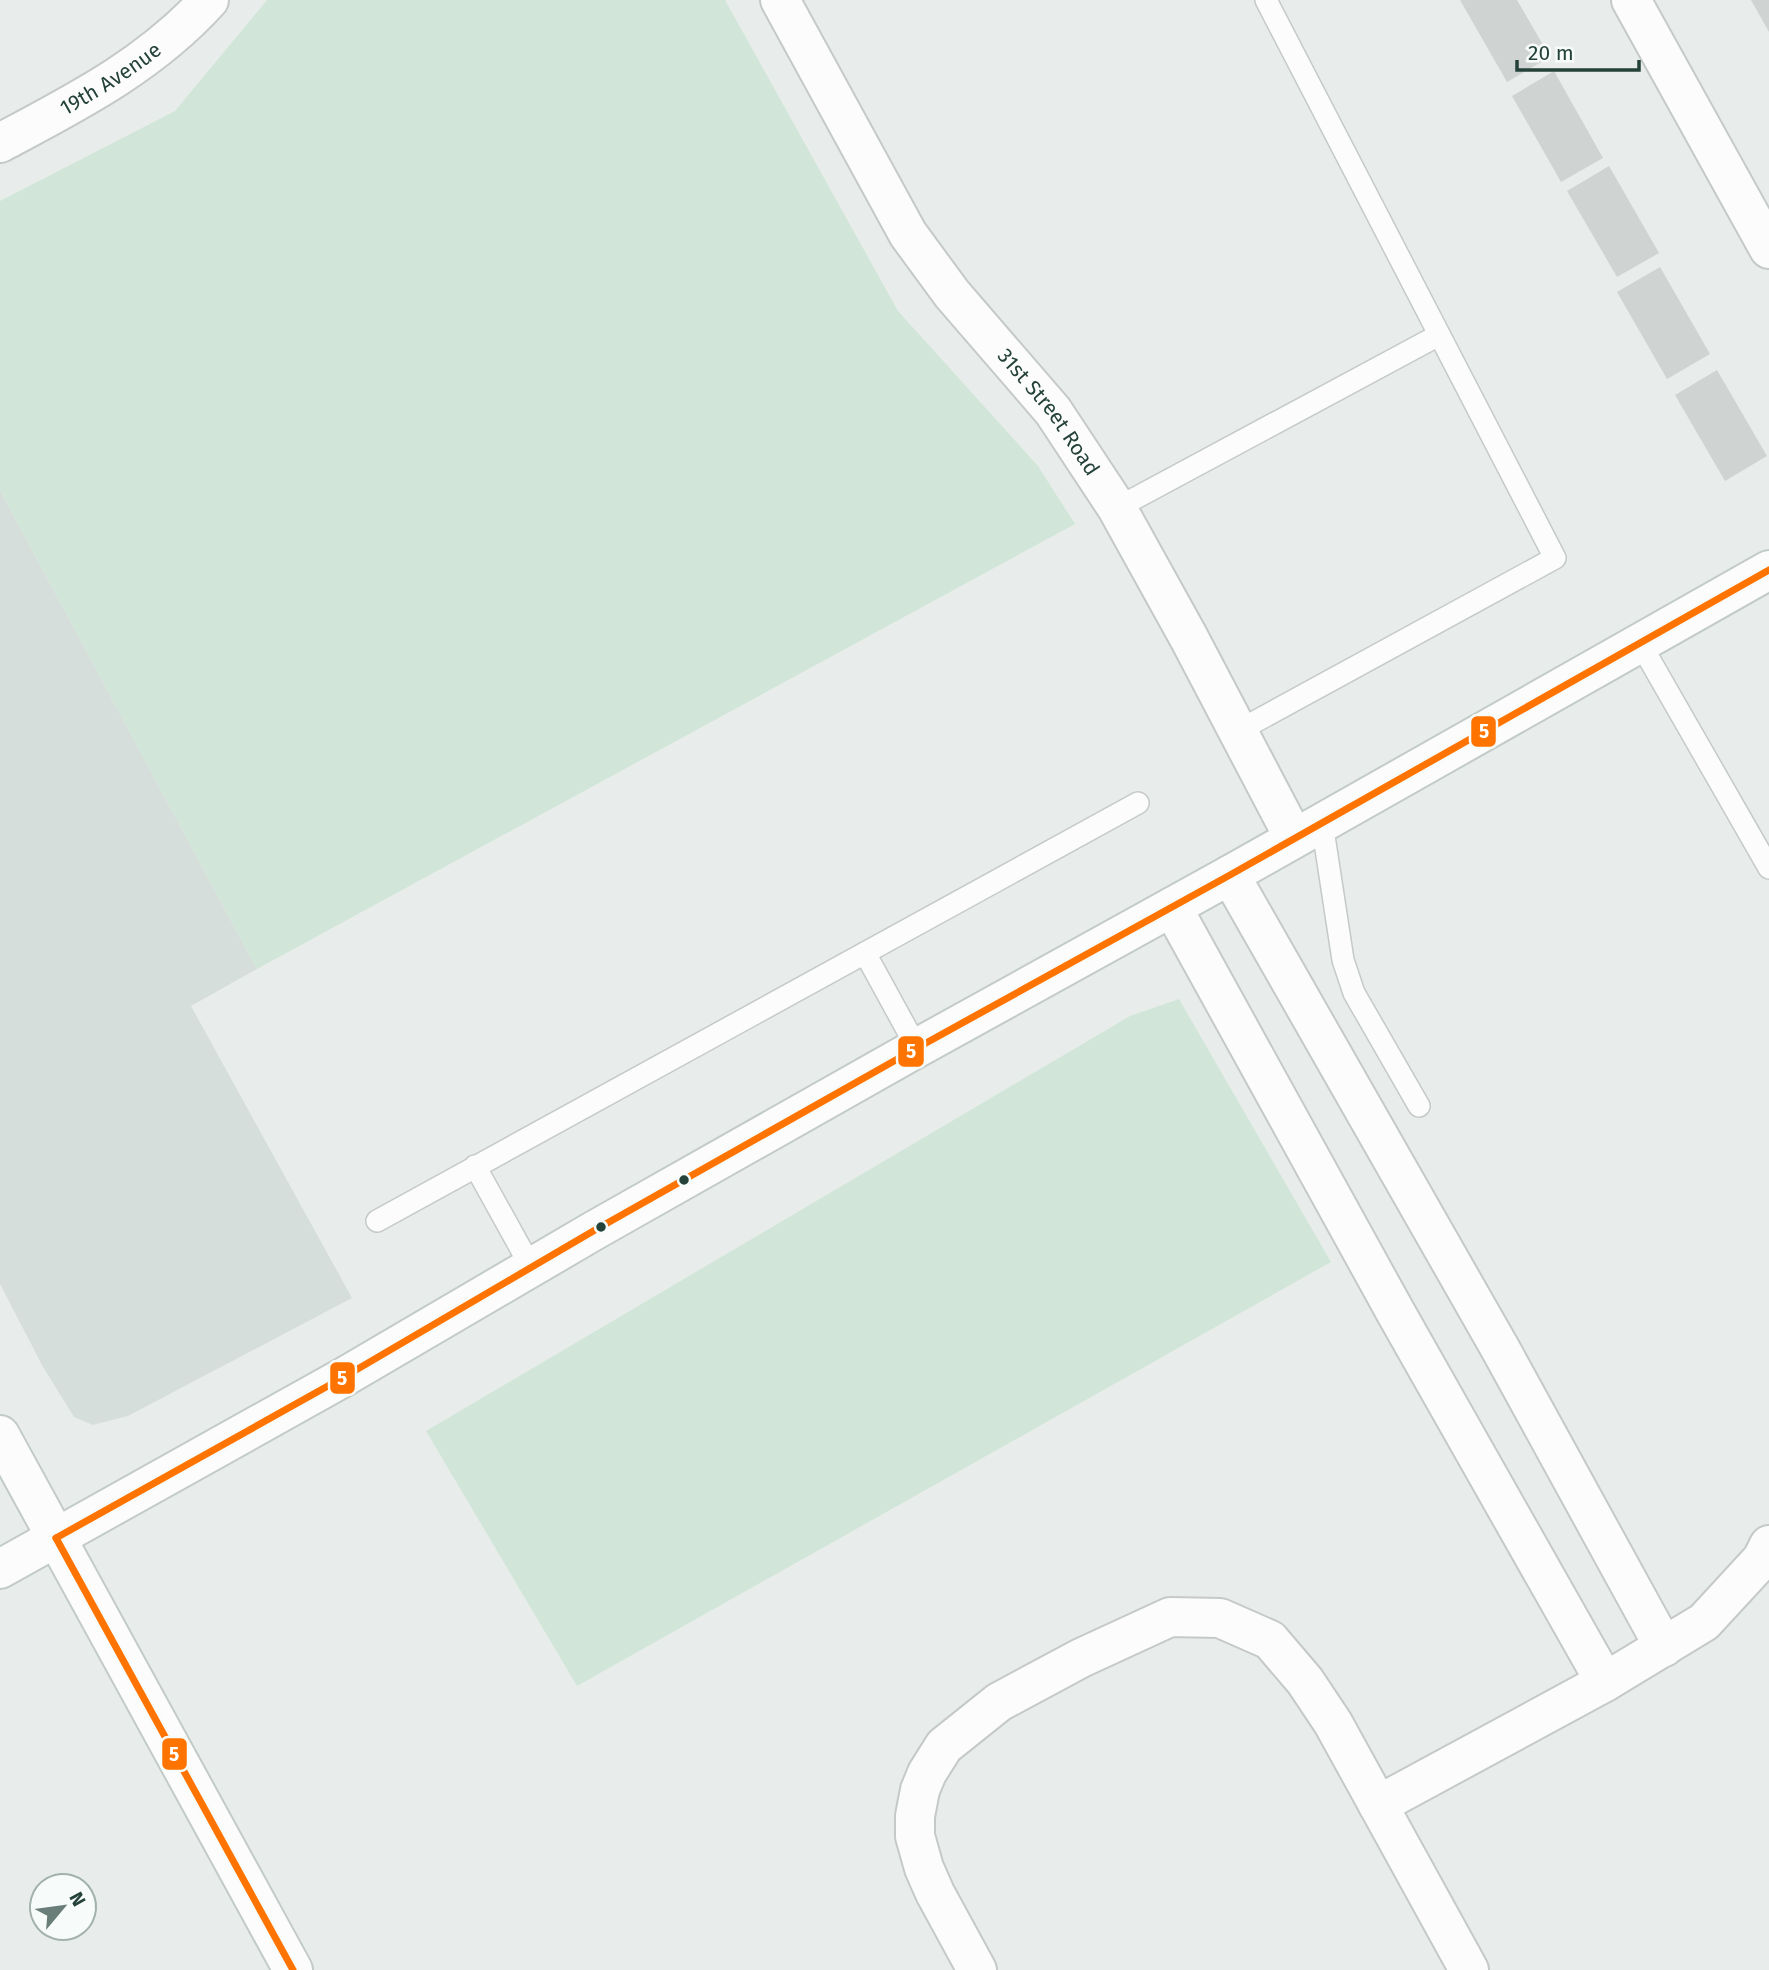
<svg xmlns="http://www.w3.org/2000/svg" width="1769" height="1970" font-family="'Fira Sans',sans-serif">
	<rect width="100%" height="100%" fill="#e8edeb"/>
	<!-- built -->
	<path fill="#d6dedb" d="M0,490L257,969L191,1006L352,1298L128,1416L93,1425L74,1417L43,1367L0,1284Z"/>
	<!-- green -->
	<g fill="#d1e6d8">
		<path d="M267,0H725L898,311L1038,466L1075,524L257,969L0,490V201L175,111Z"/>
		<path d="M1179,999L1331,1262L577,1686L426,1431L1130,1016Z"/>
	</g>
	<!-- building -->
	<g fill="#cfd4d2">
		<path d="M1460,0H1517L1550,57L1507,82Z"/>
		<path d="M1751,0H1769V32Z"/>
		<path d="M1554,71L1603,158L1561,182L1512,96Z"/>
		<path d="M1609,166L1659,253L1617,277L1567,191Z"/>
		<path d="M1660,267L1710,354L1667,379L1617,292Z"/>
		<path d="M1717,370L1767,456L1725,481L1675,395Z"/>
	</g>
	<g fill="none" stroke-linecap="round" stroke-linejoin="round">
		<defs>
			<g id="lane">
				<path d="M1117,508L1439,335"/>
				<path d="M1640,643L1769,868"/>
				<path d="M1238,731L1555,558L1266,0"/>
				<path d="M1322,823L1343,960L1354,993L1419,1106"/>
				<path d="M865,953L917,1048"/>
				<path d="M475,1166L531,1267"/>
				<path d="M377,1221L1138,803"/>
			</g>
			<g id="street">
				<path id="s1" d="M780,0L908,234L952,294L1053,411L1117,508L1189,638L1294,838"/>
				<path d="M1631,0L1769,249"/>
				<path id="s2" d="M0,143C77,102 150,65 209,0"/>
				<path d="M1230,875L1501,1350L1664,1647"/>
				<path d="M1172,907L1396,1313L1605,1682"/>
				<path d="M1378,1805L1605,1682L1704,1622L1762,1559L1769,1545"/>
				<path d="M977,1970L935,1893L924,1868L915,1836V1816L920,1790L927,1773L944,1746L999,1702L1081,1658L1170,1617L1220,1618L1270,1640L1305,1681L1333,1723L1469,1970"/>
			</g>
			<g id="secondary">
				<path d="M0,1435L293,1970"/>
				<path d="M0,1569L344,1377L595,1230L917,1048L1230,875L1769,570"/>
			</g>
		</defs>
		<!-- lane casing -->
		<use href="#lane" stroke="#c5cac8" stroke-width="24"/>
		<!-- street casing -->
		<use href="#street" stroke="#c5cac8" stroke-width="42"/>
		<!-- secondary casing -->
		<use href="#secondary" stroke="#c3cbc8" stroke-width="42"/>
		<!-- lane -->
		<use href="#lane" stroke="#fcfcfc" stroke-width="21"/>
		<!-- street -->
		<use href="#street" stroke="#fcfcfc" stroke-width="38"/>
		<!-- secondary -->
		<use href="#secondary" stroke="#fcfcfc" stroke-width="38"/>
		<defs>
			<g id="bus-1">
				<path d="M56,1538L344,1377L595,1230L917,1048L1230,875L1769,570"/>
				<path d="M56,1538L293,1970"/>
			</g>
		</defs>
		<!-- bus-1 casing -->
		<use href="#bus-1" stroke="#f7fbf9" stroke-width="12"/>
		<!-- bus-1 -->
		<use href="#bus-1" stroke="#ff7300" stroke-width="7"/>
	</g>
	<!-- markers -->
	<g fill="#24423a" stroke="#f7fbf9" stroke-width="2.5">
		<circle cx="684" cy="1180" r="6"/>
		<circle cx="601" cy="1227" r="6"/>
	</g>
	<g text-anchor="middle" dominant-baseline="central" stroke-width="5" stroke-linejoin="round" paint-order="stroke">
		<!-- street labels -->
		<g font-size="21" fill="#24423a" stroke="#f7fbf9">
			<text stroke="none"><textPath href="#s2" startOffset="128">19th Avenue</textPath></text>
			<text stroke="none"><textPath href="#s1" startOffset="494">31st Street Road</textPath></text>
		</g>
	</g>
	<g stroke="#f7fbf9" stroke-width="2.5">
		<rect x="1470" y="715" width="27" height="33" rx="7" fill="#ff7300"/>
		<rect x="897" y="1035" width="28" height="33" rx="7" fill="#ff7300"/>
		<rect x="329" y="1361" width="27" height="34" rx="7" fill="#ff7300"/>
		<rect x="161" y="1737" width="27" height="34" rx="7" fill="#ff7300"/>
	</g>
	<g font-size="19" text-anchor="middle" font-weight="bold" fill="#fff">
		<text x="1484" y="738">5</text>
		<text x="911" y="1058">5</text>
		<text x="342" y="1385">5</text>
		<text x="174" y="1761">5</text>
	</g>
	<!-- north arrow -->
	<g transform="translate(63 1907) rotate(61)"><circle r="33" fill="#f7fbf9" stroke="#a3b1ad" stroke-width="2"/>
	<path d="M0-5L12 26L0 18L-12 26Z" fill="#697e78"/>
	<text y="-10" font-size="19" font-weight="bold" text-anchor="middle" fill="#24423a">N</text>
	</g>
	<!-- scale -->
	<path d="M1517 60v10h122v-10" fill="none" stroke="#24423a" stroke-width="3.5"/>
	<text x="1528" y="60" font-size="21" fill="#24423a" stroke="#f7fbf9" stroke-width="5" paint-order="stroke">20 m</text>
</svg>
